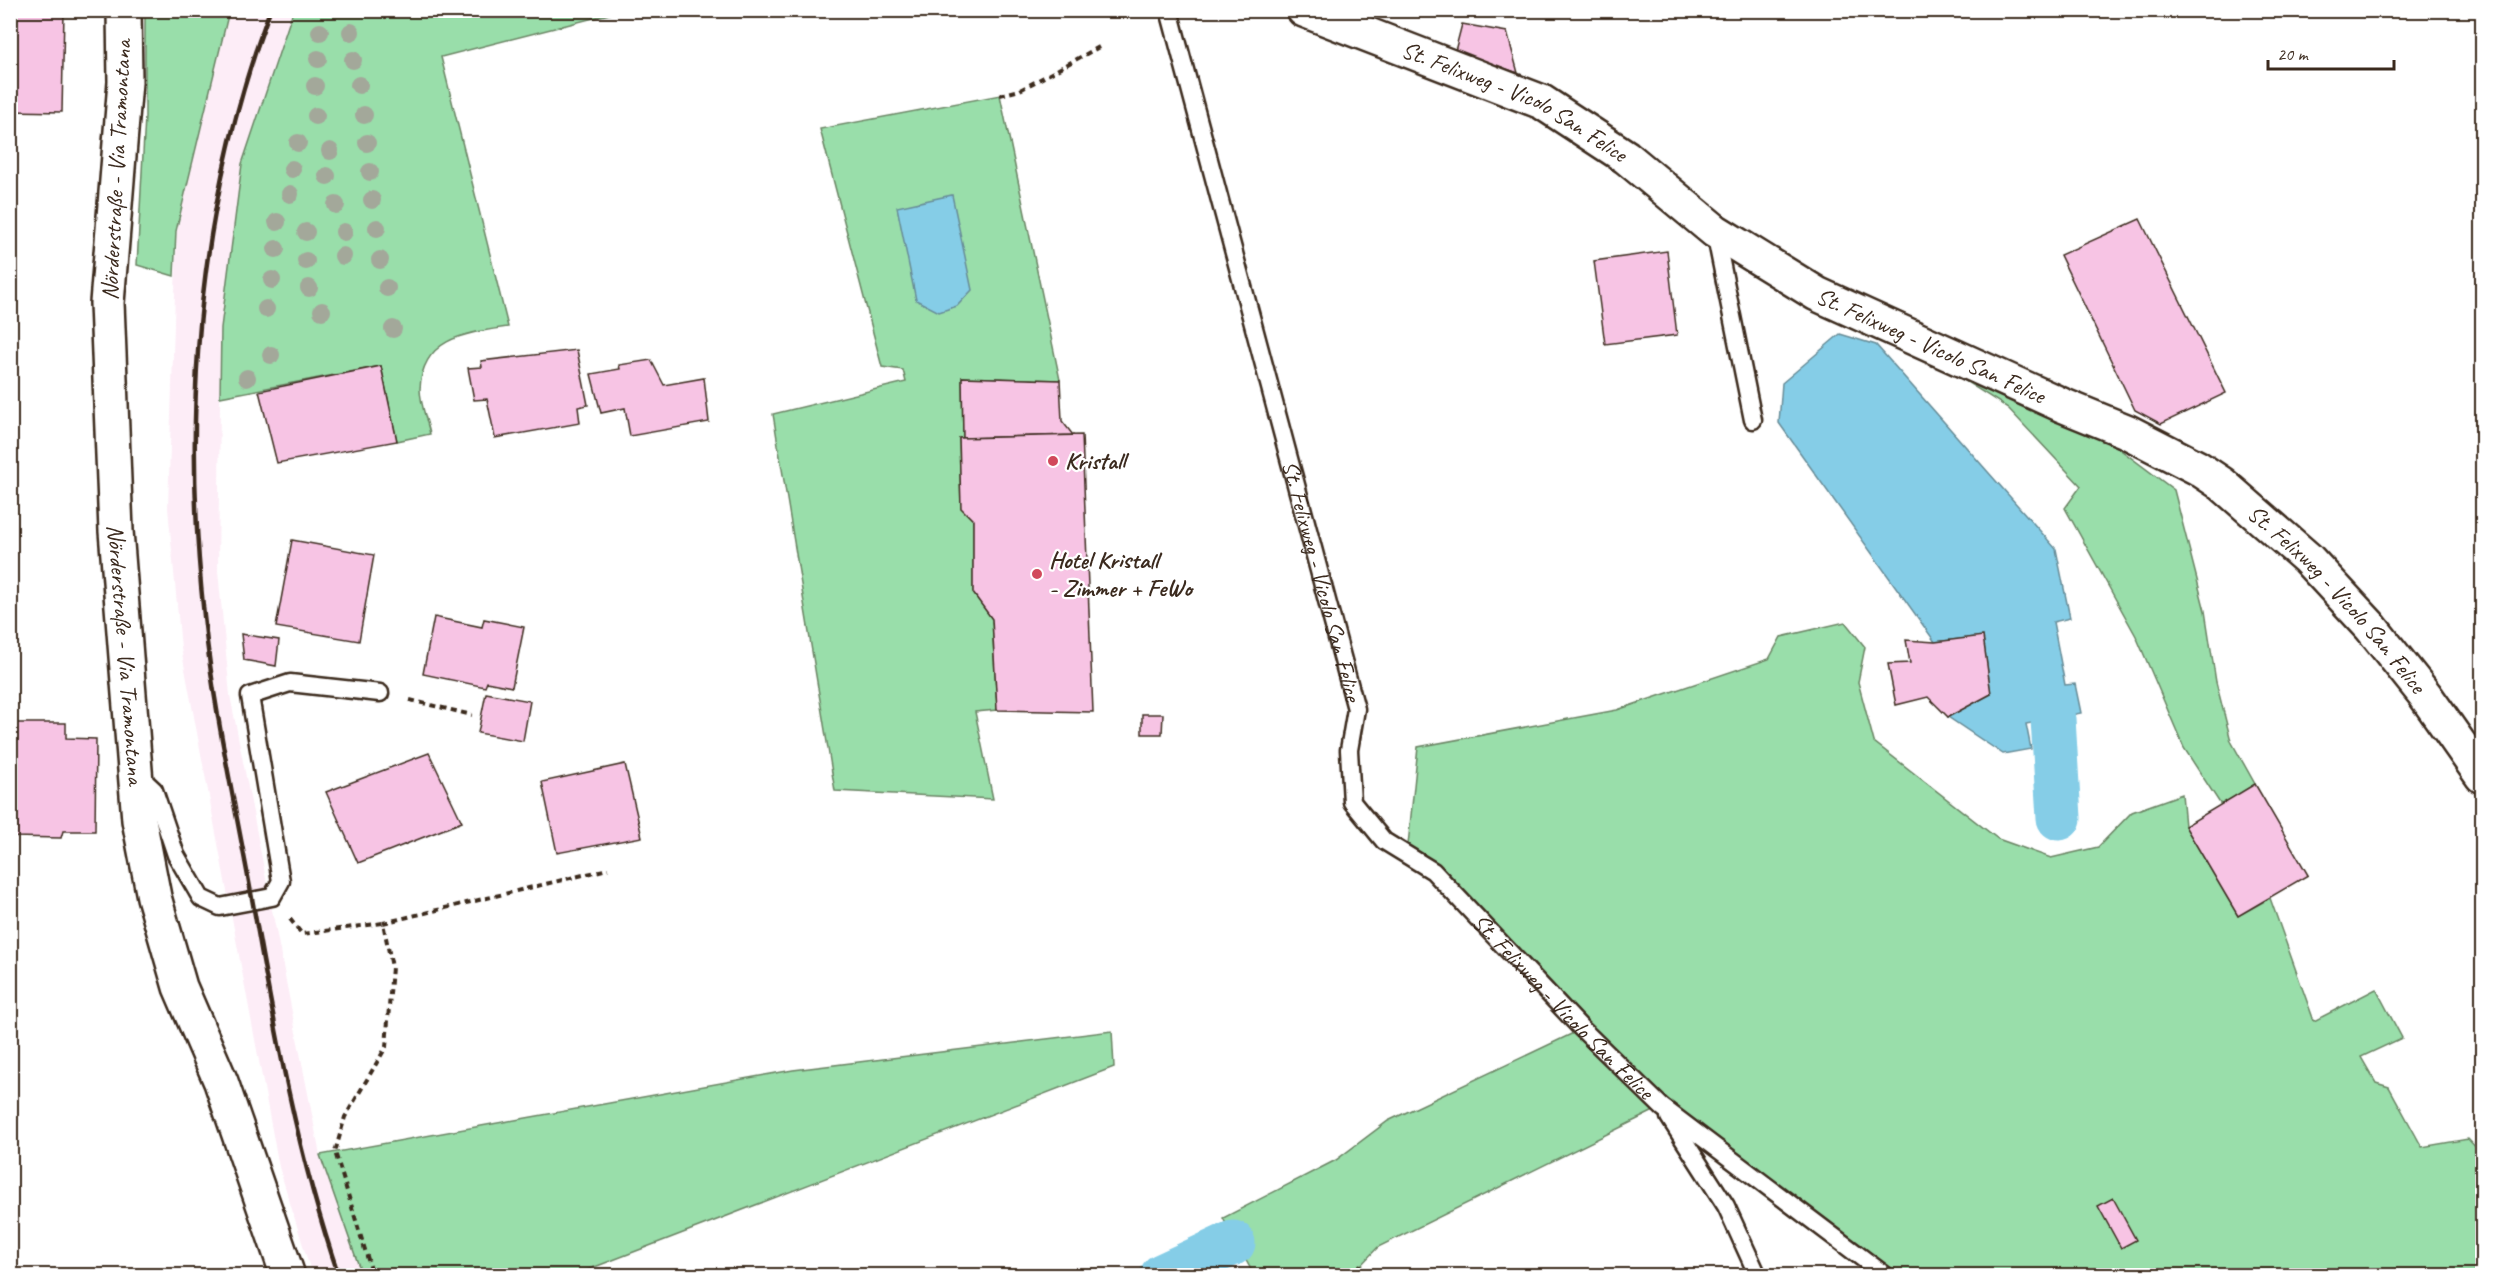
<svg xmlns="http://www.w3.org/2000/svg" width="2493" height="1286" font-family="Caveat,sans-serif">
	<rect width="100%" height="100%" fill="#fff"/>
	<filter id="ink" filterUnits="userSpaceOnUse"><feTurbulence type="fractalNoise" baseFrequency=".0167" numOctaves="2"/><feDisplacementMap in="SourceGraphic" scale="12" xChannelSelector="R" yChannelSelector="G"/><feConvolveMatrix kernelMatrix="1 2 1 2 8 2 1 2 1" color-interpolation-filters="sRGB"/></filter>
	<g filter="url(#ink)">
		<!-- built -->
		<path fill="#fdedf7" d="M230,11H293L242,164L221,328L218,571L230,695L320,1155L362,1275H312L279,1167L181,648L168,508L177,231L210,85Z"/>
		<!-- green -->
		<g fill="#99deaa" stroke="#6a8464" stroke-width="1.5">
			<path d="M145,11H229L176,231L174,276L137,265L145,117Z"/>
			<path d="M293,11H621L441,57L508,327C467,333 422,337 420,389C420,403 427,420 430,434L397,441L381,366L220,397L221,328L242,164Z"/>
			<path d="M1000,95L1060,380L962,377L963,438H959L961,508L973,520V593L992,619L997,710L975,712L993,799L835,791L773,414L906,382L903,370L882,367L820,129Z"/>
			<path d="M1921,353L2114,445L2174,490L2205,611L2216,682L2231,741L2255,784L2221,805L2184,748L2136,636L2065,508L2081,486L2008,408Z"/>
			<path d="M1845,622L1865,647L1858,682L1874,742L1998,839L2051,858L2098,847L2132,812L2182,794L2185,826L2238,916L2270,898L2314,1021L2376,989L2402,1038L2361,1057L2376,1083L2389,1087L2422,1147L2468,1139L2482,1154V1275H1886L1662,1107L1378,1247L1361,1265L1340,1275H1254L1223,1218L1336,1160L1388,1121L1582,1029L1407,855L1418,747L1617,710L1769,659L1781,637Z"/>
			<path d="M1112,1031L1114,1067L574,1275H362L320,1155L793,1070Z"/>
		</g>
		<!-- water -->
		<g fill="#85cde7" stroke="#678c97" stroke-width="1.5">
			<path d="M952,195L972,290L957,306L939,312L916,300L897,207Z"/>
			<path d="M1840,334L1876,345L2056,549L2070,618L2053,622L2065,685L2075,684L2081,713L2026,724L2031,749L2003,754L1948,717L1991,694L1983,636L1935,642L1779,423L1782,383Z"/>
		</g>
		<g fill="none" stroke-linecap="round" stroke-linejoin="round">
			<!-- canal -->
			<g stroke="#85cde7" stroke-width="45">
				<path d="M2053,719L2059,818"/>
				<path d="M1162,1276L1233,1243"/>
			</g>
		</g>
		<!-- building -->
		<g fill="#f7c4e4" stroke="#3b2a1e" stroke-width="1.5">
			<path d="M10,10L64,11L62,112L10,111Z"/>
			<path d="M1462,24L1507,32L1518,73L1455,51Z"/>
			<path d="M2140,219L2226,393L2161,424L2135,410L2060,255Z"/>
			<path d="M1667,251L1677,335L1605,344L1594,261Z"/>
			<path d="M577,350L588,405L578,407L580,423L495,438L487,399L474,400L468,368L482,367L481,361Z"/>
			<path d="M651,360L664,385L704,378L709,422L630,436L625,408L601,413L591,374L620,369L619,365Z"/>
			<path d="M381,366L397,441L277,463L259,391Z"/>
			<path d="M962,377L1060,380L1062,421L1073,435L963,438Z"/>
			<path d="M1082,435L1093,712L997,710L992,619L973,593V520L961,508L959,438Z"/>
			<path d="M292,540L374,555L359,641L276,627Z"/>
			<path d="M434,617L482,627L484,619L524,627L512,687L487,682L485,687L423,674Z"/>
			<path d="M241,634L279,640L276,666L244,660Z"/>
			<path d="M1983,636L1991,694L1948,717L1928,697L1896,705L1888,664L1910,663L1906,640L1935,642Z"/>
			<path d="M486,693L530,701L523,741L478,733Z"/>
			<path d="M1142,714H1163L1162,734H1142Z"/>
			<path d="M14,723H66V738L96,739L95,831H63L61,838L13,837V831H10V735H14Z"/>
			<path d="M429,753L462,822L358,863L326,792Z"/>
			<path d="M625,764L642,837L557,853L542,782Z"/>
			<path d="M2255,784L2308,875L2238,916L2185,826Z"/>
			<path d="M2113,1198L2136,1240L2121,1248L2098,1206Z"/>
		</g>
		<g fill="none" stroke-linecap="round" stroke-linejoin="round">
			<defs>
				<g id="lane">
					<path id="s1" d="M1169,10L1356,709L1349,750L1352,802L1384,841L1433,871L1582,1029L1662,1107L1886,1276"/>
					<path d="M1715,232L1753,420"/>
					<path d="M137,774L154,790L176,855L201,898L220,907L272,897L281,881L250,696L290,683L380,693"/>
					<path d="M1669,1117L1726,1206L1758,1276"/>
				</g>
				<g id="street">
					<path id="s2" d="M124,10L125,82L107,303L116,531L139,820L154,897L180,987L221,1082L288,1276"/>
					<path id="s3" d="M1304,10L1542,102L1626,157L1715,231L1817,294L2062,405L2126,431L2198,468L2222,484L2307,558L2370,626L2425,695L2482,776"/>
				</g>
			</defs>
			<!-- lane casing -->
			<use href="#lane" stroke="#3b2a1e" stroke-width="21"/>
			<!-- street casing -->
			<use href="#street" stroke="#3b2a1e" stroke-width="38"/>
			<!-- path -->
			<g stroke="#3b2a1e" stroke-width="4" stroke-dasharray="6 4.5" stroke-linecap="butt">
				<path d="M1000,95L1020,90L1099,47"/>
				<path d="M410,700L472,715"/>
				<path d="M290,919L302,934L383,923L392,967L386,1047L345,1117L335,1152L373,1276"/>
				<path d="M383,923L608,869"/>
				<path d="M1340,1276L1361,1265"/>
			</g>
			<!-- lane -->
			<use href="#lane" stroke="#fff" stroke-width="16"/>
			<!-- street -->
			<use href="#street" stroke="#fff" stroke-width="33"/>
			<!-- rail -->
			<path stroke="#3b2a1e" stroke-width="4.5" d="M270,10C197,206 182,410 204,616C214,713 236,808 253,904C275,1029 297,1155 339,1276"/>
		</g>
		<!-- trees -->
		<g fill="#a3a89a">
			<circle cx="320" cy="32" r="9"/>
			<circle cx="351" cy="32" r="9"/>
			<circle cx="318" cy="59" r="9"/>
			<circle cx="353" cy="60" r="9"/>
			<circle cx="359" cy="85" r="9"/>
			<circle cx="315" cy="86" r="9"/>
			<circle cx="364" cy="115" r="9"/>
			<circle cx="316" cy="116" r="9"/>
			<circle cx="298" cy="143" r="9"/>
			<circle cx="367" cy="143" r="9"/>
			<circle cx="330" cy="151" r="9"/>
			<circle cx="292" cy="169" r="9"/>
			<circle cx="370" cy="172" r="9"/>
			<circle cx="327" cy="176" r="9"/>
			<circle cx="290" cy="194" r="9"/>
			<circle cx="372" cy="200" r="9"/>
			<circle cx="336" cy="205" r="9"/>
			<circle cx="277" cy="222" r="9"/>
			<circle cx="377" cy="228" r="9"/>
			<circle cx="306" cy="232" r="9"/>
			<circle cx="344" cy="232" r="9"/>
			<circle cx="276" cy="249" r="9"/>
			<circle cx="343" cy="256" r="9"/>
			<circle cx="380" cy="260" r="9"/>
			<circle cx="306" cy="261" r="9"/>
			<circle cx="272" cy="280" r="9"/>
			<circle cx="309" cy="288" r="9"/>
			<circle cx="387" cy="288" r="9"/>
			<circle cx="266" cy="309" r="9"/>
			<circle cx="322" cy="311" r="9"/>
			<circle cx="393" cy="329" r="9"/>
			<circle cx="271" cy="355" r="9"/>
			<circle cx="247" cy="378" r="9"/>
		</g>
	</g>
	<!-- markers -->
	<g fill="#d1495b" stroke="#fff" stroke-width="2">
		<circle cx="1053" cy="461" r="6"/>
		<circle cx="1037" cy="574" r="6"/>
	</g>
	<g text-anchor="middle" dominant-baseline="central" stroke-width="4.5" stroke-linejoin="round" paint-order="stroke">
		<!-- street labels -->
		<g font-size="24" fill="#3b2a1e" stroke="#fff">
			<text stroke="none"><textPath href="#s3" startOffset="230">St. Felixweg - Vicolo San Felice</textPath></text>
			<text transform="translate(116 170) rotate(-87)">Nörderstraße - Via Tramontana</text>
			<text stroke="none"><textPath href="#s3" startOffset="716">St. Felixweg - Vicolo San Felice</textPath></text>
			<text stroke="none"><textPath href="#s1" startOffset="591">St. Felixweg - Vicolo San Felice</textPath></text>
			<text stroke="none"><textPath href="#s3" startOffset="1202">St. Felixweg - Vicolo San Felice</textPath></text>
			<text stroke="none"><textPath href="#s2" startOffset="646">Nörderstraße - Via Tramontana</textPath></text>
			<text stroke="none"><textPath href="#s1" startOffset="1113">St. Felixweg - Vicolo San Felice</textPath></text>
		</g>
		<!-- poi labels -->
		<g font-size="24" font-weight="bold" fill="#3b2a1e" stroke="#fff" text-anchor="start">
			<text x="1065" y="461">Kristall</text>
			<text x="1049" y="560">Hotel Kristall<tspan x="1049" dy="28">- Zimmer + FeWo</tspan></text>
		</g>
	</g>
	<!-- margin -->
	<rect width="2493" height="1286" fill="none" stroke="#fff" stroke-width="36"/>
	<rect x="18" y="18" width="2457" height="1250" fill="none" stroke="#3b2a1e" stroke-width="2" filter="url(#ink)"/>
	<!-- scale -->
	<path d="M2268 60v9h126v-9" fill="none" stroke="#3b2a1e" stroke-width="3"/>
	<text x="2277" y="60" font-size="18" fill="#3b2a1e" stroke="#ffffff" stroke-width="4.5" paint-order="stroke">20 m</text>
</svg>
